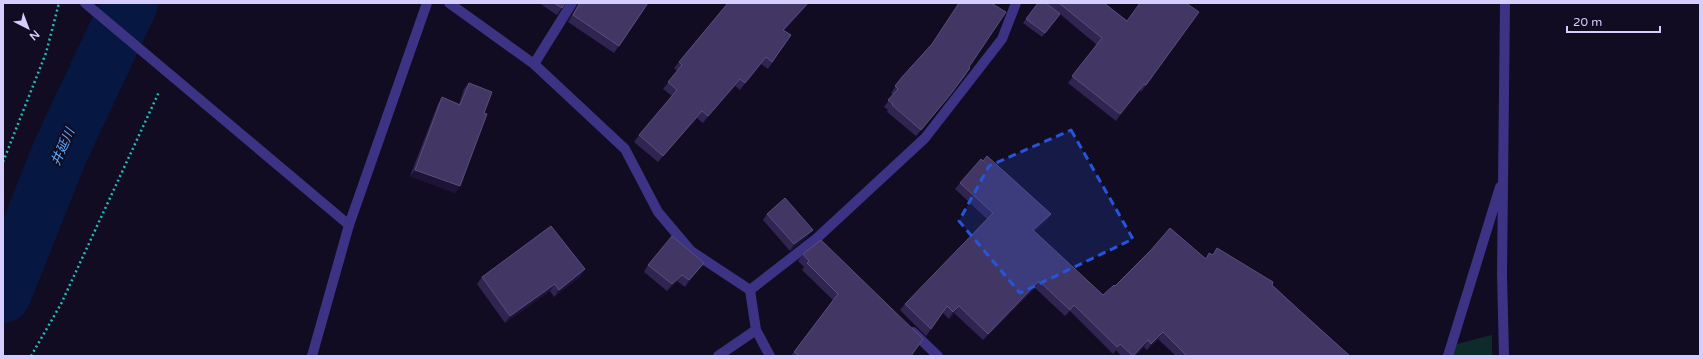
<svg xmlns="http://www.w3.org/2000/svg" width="1703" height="359" font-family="'Varela Round','Noto Sans JP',sans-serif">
	<rect width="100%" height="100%" fill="#110c22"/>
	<!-- green -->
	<path fill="#0e2b2c" d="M1492,335V356H1453L1457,344Z"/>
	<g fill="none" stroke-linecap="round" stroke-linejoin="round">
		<!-- river -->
		<path stroke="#061841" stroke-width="56" d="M3,295L60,152L130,3"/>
		<!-- path -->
		<g stroke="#26baba" stroke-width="2.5" stroke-dasharray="2 3" stroke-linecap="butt">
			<path d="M3,162L46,53L59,3"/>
			<path d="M31,356L61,304L159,92"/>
		</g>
		<!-- minor -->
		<g stroke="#3c3384" stroke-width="10">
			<path d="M85,3L349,225"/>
			<path d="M449,3L534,64L625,149L658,212L691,251L750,290L817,238L925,138L1002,39L1016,3"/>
			<path d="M534,64L572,3"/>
			<path d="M750,290L756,330L770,356"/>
			<path d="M913,332L938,356"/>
			<path d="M312,356L349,225L427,3"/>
			<path d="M718,356L756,330"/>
			<path d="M1448,356L1500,187"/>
			<path d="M1504,356L1502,274L1505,3"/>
		</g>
	</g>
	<!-- wall -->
	<g fill="#302451">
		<path d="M539,3H565L557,15Z"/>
		<path d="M578,3H648L614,53L568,22L578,4Z"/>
		<path d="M728,3H809L784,31L791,35L768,69L761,64L740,90L735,86L703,123L697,118L658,162L634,142L639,135L672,96L663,89L677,71L674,68L679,62Z"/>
		<path d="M1038,3H1104L1127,21L1199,12L1141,92L1140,90L1116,121L1068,83L1097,45L1060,14L1042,37L1023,23Z"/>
		<path d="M969,67L966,75L945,101L916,136L887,112L888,110L884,107L893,95L891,93L902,77Z"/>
		<path d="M469,83L484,113L460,186L455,193L410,176L438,104L442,97L459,104L464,89Z"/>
		<path d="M960,183L1051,214L1047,220L1034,232L1103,295L1115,286L1206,258L1209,253L1212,255L1217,248L1272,285L1299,310L1350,356H1176L1158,339L1147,350L1144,347L1135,356H1121L1116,350L1113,354L1070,311L1065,316L1035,288L983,340L954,313L949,319L943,313L926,336L900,310L905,304L987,219L955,189Z"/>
		<path d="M767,214L808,236L790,251L763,220Z"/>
		<path d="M803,254L911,356H791L833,300L802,270L804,267L798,261Z"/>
		<path d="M704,263L699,269L685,287L677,281L667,291L644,272L648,265Z"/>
		<path d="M581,276L554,297L550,291L505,323L477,284L482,277Z"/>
	</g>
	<!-- shaded-wall -->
	<g fill="#1c1336">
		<path d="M808,3H809L779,37L783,30Z"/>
		<path d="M766,57L761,64L740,90L745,83Z"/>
		<path d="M970,68L945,101L916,136L921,130Z"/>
		<path d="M740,79L735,86L703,123L708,116Z"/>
		<path d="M1144,84L1140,90L1116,121L1120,114Z"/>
		<path d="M702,111L697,118L658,162L663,156Z"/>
		<path d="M415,170L460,186L455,193L410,176Z"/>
		<path d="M1051,214L1047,220L1028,237L1033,230Z"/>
		<path d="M813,230L808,236L790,251L794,244Z"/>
		<path d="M704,263L699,269L685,287L689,280Z"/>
		<path d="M585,269L581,276L554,297L559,290Z"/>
		<path d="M682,275L677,281L667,291L672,284Z"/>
		<path d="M1039,281L1035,288L983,340L988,334Z"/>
		<path d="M555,284L550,291L505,323L510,316Z"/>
		<path d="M1074,305L1070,311L1065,316L1070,310Z"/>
		<path d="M959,306L954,313L949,319L953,312Z"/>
		<path d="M1163,332L1158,339L1147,350L1151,344Z"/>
		<path d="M1148,340L1144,347L1135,356H1133Z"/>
	</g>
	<!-- building -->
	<g fill="#413664" stroke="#594e7c">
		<path d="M554,3H565L562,8Z"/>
		<path d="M580,3H648L619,46L573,15Z"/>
		<path d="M728,3H808L783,30L791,35L772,62L766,57L745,83L740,79L708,116L702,111L663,156L639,135L677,90L668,82L682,65L679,62Z"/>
		<path d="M959,3H991L1006,12L969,67L970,68L950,95L921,130L892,105L893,104L888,100L898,89L895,86L902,77L932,44Z"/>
		<path d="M1038,3H1046L1060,14L1045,33L1026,19Z"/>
		<path d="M1059,3H1104L1127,21L1140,3H1186L1199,12L1146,85L1144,84L1120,114L1072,76L1102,38Z"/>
		<path d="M469,83L492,92L484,113L487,114L460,186L415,170L442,97L460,105Z"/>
		<path d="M987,156L1051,214L1033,230L1103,295L1114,285L1115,286L1151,250L1170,228L1206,259L1209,253L1213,255L1217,248L1273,282L1272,285L1299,310L1350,356H1187L1163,332L1151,344L1148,340L1133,356L1120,344L1117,347L1074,305L1070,310L1039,281L988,334L959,306L953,312L947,306L931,329L905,304L993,213L960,183L981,159L983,161Z"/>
		<path d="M785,198L813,230L794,244L767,214Z"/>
		<path d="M551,226L585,269L559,290L555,284L510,316L482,277Z"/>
		<path d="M672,236L704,263L689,280L682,275L672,284L648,265Z"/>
		<path d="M821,240L923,339L911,356H800L794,352L838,294L807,263L809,261L803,254Z"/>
	</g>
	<!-- marked area -->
	<path fill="#2654da" fill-opacity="0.2" stroke="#2654da" stroke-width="3" stroke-dasharray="8 5" stroke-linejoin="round" d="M1071,130L1133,239L1020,293L959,221L989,166Z"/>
	<g text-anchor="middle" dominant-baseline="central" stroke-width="4" stroke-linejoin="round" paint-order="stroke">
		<!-- water labels -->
		<g font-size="13" font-style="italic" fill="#5ba9ff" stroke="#110c22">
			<text transform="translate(63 147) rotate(-66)">井延川</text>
		</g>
	</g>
	<!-- border -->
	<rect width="1703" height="359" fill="none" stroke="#d6cdff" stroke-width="8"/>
	<!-- north arrow -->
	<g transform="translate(28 28) rotate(138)" stroke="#110c22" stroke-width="3" paint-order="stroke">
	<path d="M0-3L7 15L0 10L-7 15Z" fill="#d6cdff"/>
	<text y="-6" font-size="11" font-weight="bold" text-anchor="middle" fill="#d6cdff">N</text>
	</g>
	<!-- scale -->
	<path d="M1567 26v6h93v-6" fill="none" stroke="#d6cdff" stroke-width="2"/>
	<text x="1573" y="26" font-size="12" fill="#d6cdff" stroke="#110c22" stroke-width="3" paint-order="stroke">20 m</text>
</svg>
